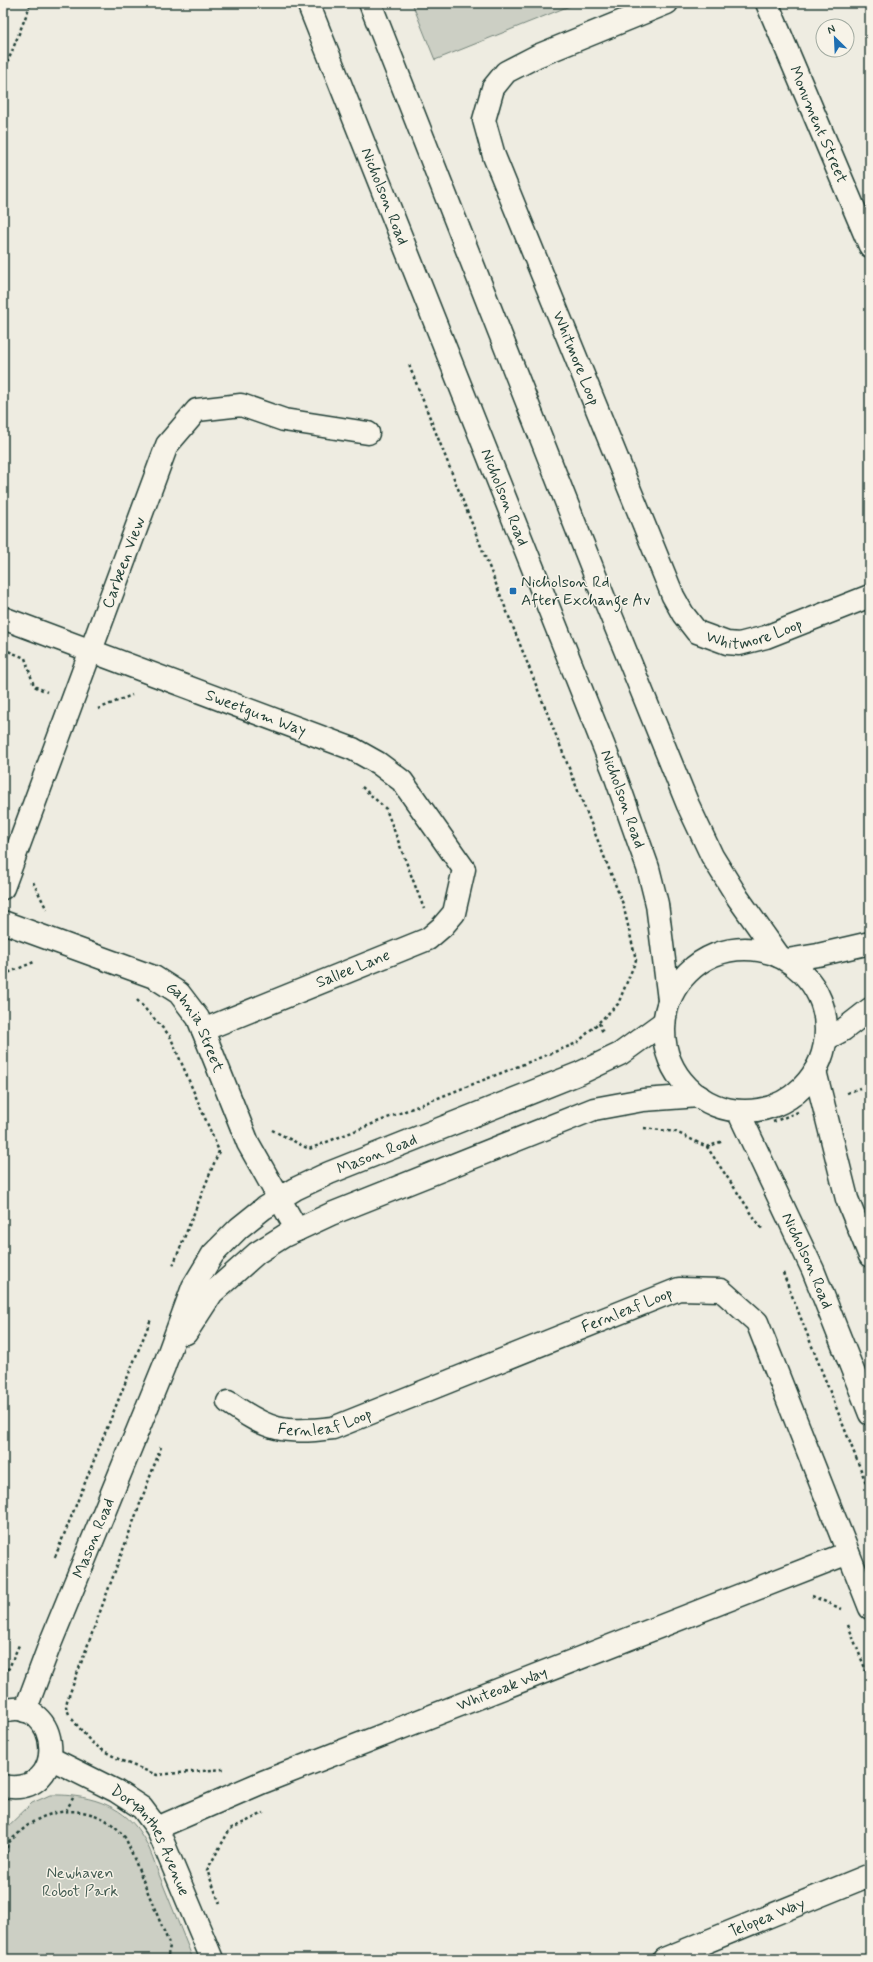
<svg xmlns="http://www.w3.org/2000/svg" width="873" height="1962" font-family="Mynerve,sans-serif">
	<rect width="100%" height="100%" fill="#eeece1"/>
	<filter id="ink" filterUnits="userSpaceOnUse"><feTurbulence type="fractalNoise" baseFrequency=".025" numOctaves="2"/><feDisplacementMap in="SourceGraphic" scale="8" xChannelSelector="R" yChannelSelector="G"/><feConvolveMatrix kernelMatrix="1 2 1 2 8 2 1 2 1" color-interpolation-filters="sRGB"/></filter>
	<g filter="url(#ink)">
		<!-- green -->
		<g fill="#cccfc4" stroke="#76867c">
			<path d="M412,3H577L435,60Z"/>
			<path d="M50,1795C84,1794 122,1803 141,1834C151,1848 155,1866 162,1882C172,1908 183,1933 193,1959H3V1831L32,1803Z"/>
		</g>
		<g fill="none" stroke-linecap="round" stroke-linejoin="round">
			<defs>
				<g id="minor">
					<path id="s1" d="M667,3L537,56L506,72L493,88L484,120L494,156L673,596L683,614L697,632L727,643L739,644L766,637L870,596"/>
					<path id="s2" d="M767,3L870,246"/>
					<path id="s3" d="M3,618L353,749L378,763L402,781L464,869L454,913L442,927L428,939L203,1030"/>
					<path id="s4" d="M3,888L167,445L197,410L241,405L284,420L368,433"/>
					<path id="s5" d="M3,922L154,977L179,993L198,1018L248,1143L297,1230"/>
					<path d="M787,960L818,955L870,943"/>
					<path d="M826,1039L843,1030L870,1009"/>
					<path d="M186,1333L212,1293L257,1253L284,1236L331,1214L594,1109L643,1100L699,1096"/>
					<path id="s6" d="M228,1402C269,1431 283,1434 333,1428L679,1289L721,1290L757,1322L870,1608"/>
					<path d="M3,1711C61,1693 71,1799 3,1786"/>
					<path id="s7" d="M25,1711L50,1644L164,1366L193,1287L213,1254L239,1228L264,1208L295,1189L329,1173L580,1073L620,1054L664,1022"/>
					<path id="s8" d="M50,1758L116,1791L142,1808L157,1828L212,1959"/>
					<path id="s9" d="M157,1828L263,1782L848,1553"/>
					<path id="s10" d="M664,1959L870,1875"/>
				</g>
				<g id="major">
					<path id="s11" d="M308,3L614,772L648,868L657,904L669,1000"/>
					<path d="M370,3L604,598L688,805L712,856L738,898L779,956"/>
					<circle cx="745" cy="1030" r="81"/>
					<path d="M815,1071L847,1199L870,1256"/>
					<path id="s12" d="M738,1111L813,1270L870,1414"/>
				</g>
			</defs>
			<!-- minor casing -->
			<use href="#minor" stroke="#1f3d34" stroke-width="25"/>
			<!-- major casing -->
			<use href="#major" stroke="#1f3d34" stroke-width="25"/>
			<!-- path -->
			<g stroke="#1f3d34" stroke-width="2.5" stroke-dasharray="3 3" stroke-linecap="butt">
				<path d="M3,74L31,3"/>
				<path d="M3,649L25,658L34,686L47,692"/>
				<path d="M98,709L132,695"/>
				<path d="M362,787L386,809L424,909"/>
				<path d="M33,882L47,910"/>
				<path d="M3,975L34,962"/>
				<path d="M137,1000L170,1036L219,1151L172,1268"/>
				<path d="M599,1023L603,1033"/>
				<path d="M847,1093L860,1088"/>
				<path d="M773,1122L798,1112"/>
				<path d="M644,1128L676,1132L707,1147L762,1229"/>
				<path d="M272,1130L309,1149L577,1043L618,1004L636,960L623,904L409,365"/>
				<path d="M707,1147L723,1141"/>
				<path d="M783,1273L870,1493"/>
				<path d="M55,1557L151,1319"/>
				<path d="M812,1596L842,1609"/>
				<path d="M848,1625L870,1681"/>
				<path d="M3,1674L9,1668L19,1645"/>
				<path d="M69,1714L66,1707L67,1701L161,1447"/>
				<path d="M72,1719L91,1742L104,1751L122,1761L157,1775L224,1769"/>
				<path d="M66,1811L73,1798"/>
				<path d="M3,1842L7,1844"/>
				<path d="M3,1878C5,1871 6,1848 8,1844C10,1840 17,1835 21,1831C51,1803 102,1804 126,1839L170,1946L167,1959"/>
				<path d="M220,1904L207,1870L230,1829L264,1813"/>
			</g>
			<!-- minor -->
			<use href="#minor" stroke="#f7f3e8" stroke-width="22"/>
			<!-- major -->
			<use href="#major" stroke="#f7f3e8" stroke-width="22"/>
		</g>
	</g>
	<!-- markers -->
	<rect fill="#1f6fb2" stroke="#f7f3e8" stroke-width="1.5" x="509" y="587" width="8" height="8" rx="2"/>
	<g text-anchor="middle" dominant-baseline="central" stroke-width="3" stroke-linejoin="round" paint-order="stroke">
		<!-- street labels -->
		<g font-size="16" fill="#1f3d34" stroke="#f7f3e8">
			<text stroke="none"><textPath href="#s2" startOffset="132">Monument Street</textPath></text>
			<text stroke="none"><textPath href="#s11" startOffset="208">Nicholson Road</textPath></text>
			<text stroke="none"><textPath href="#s1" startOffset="485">Whitmore Loop</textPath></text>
			<text stroke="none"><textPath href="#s11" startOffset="532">Nicholson Road</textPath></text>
			<text stroke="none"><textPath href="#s4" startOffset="347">Carbeen View</textPath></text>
			<text stroke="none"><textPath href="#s1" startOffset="845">Whitmore Loop</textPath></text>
			<text stroke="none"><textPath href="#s3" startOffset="270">Sweetgum Way</textPath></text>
			<text stroke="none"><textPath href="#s11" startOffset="856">Nicholson Road</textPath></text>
			<text transform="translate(353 969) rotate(-22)">Sallee Lane</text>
			<text stroke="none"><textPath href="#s5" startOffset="228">Gahnia Street</textPath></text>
			<text stroke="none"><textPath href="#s7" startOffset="689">Mason Road</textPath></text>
			<text stroke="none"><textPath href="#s12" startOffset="165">Nicholson Road</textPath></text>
			<text stroke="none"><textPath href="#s6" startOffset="429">Fernleaf Loop</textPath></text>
			<text stroke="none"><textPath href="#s6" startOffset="105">Fernleaf Loop</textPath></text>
			<text stroke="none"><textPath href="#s7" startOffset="186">Mason Road</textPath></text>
			<text stroke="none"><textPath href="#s9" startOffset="372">Whiteoak Way</textPath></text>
			<text stroke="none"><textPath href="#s8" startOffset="136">Doryanthes Avenue</textPath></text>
			<text stroke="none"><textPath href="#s10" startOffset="111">Telopea Way</textPath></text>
		</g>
		<!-- poi labels -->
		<g font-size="16" fill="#1f3d34" stroke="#f7f3e8" text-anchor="start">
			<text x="521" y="582">Nicholson Rd<tspan x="521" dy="18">After Exchange Av</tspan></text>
		</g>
		<!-- park labels -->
		<g font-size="16" fill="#425a51" stroke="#f7f3e8">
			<text x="80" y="1873">Newhaven<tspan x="80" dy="18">Robot Park</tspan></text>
		</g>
	</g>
	<!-- margin -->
	<rect width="873" height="1962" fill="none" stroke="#f7f3e8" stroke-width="16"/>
	<rect x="8" y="8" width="857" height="1946" fill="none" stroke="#1f3d34" stroke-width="1.5" filter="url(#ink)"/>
	<!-- north arrow -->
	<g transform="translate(835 38) rotate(336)"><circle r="19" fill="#f7f3e8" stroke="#a1aaa0"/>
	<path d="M0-3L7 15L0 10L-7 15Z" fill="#1f6fb2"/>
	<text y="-6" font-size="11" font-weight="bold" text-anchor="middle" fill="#1f3d34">N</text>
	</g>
</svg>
